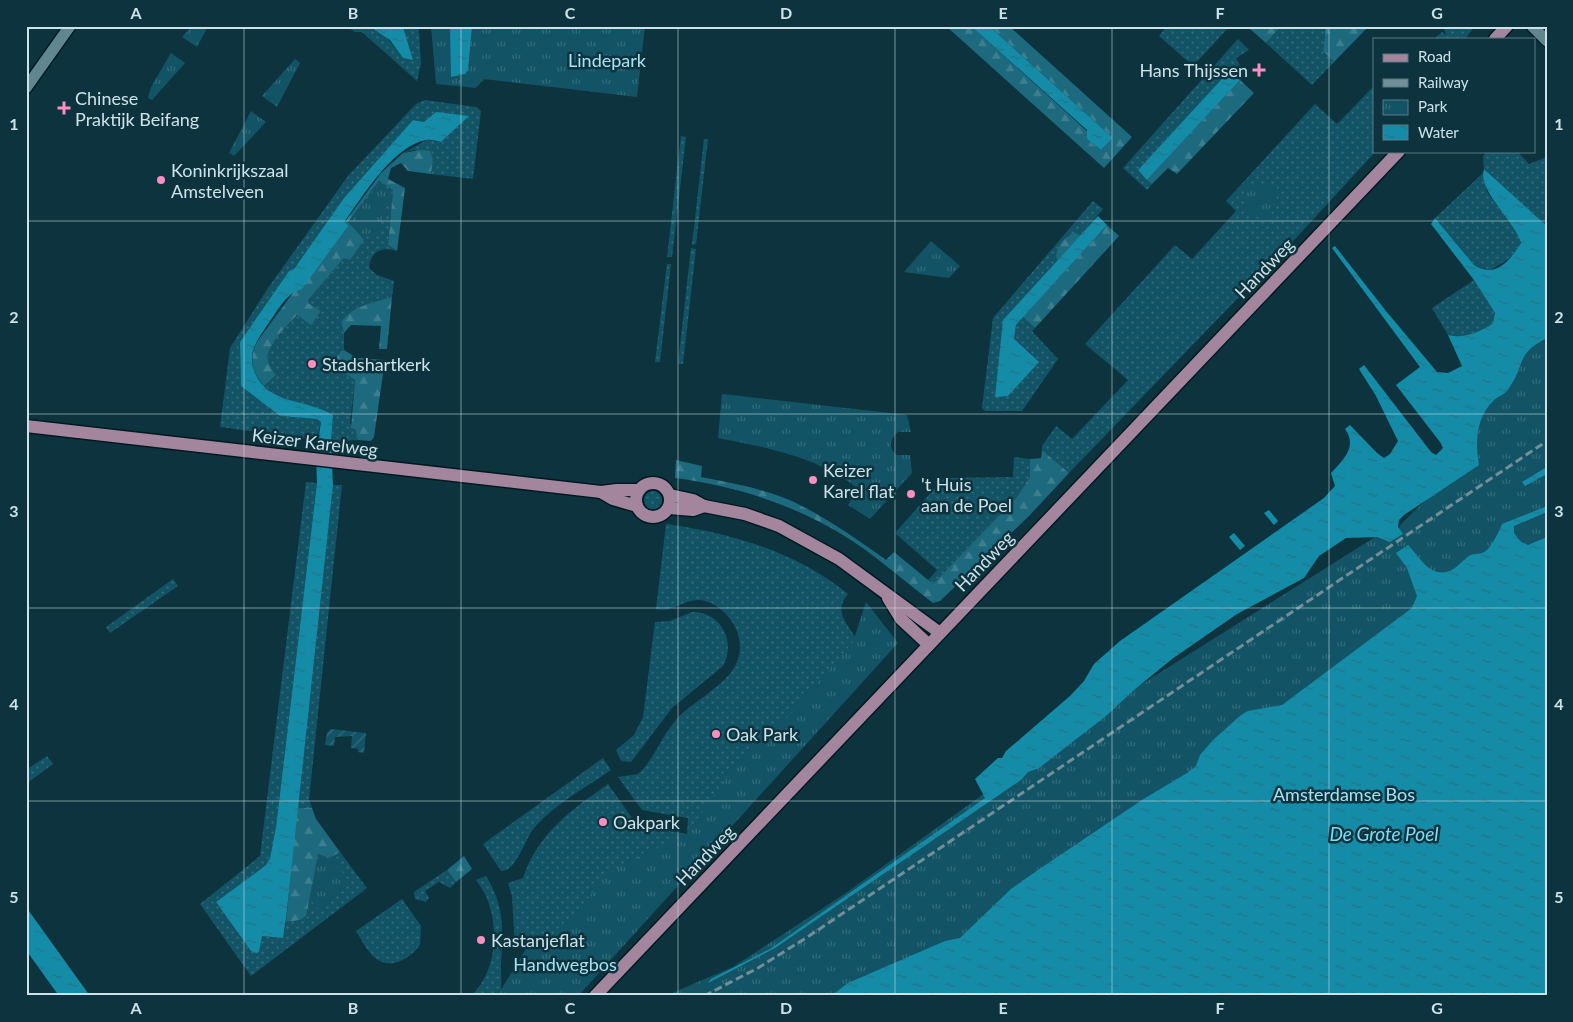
<svg xmlns="http://www.w3.org/2000/svg" width="1573" height="1022" font-family="Lato,sans-serif">
	<defs>
		<pattern id="grass-dots" width="8" height="8" patternUnits="userSpaceOnUse" patternTransform="scale(1.25)"><rect width="8" height="8" fill="#125465"/><path d="M2 2h.1M6 6h.1" fill="none" stroke="#336c7b" stroke-width="1.8" stroke-linecap="round"/></pattern>
		<pattern id="forest-firs" width="22" height="20" patternUnits="userSpaceOnUse" patternTransform="scale(1.25)"><rect width="22" height="20" fill="#1d697d"/><path d="M5 1l3.5 6h-7zM16 11l3.5 6h-7z" fill="#3d7e8f"/></pattern>
		<pattern id="park-tufts" width="24" height="20" patternUnits="userSpaceOnUse" patternTransform="scale(1.25)"><rect width="24" height="20" fill="#125465"/><path d="M3 7l-1-3M5 7V3M7 7l1-3M15 17l-1-3M17 17v-4M19 17l1-3" fill="none" stroke="#336c7b"/></pattern>
		<pattern id="garden-furrows" width="10" height="10" patternUnits="userSpaceOnUse" patternTransform="scale(1.25)"><rect width="10" height="10" fill="#125465"/><path d="M-1 1l2-2M0 10L10 0M9 11l2-2" fill="none" stroke="#336c7b"/></pattern>
		<pattern id="water-ripples" width="26" height="14" patternUnits="userSpaceOnUse" patternTransform="scale(1.25)"><rect width="26" height="14" fill="#148ca8"/><path d="M2 4q2-2 4 0t4 0M15 11q2-2 4 0t4 0" fill="none" stroke="#237386"/></pattern>
	</defs>
	<rect width="100%" height="100%" fill="#0d343e"/>
	<!-- grass -->
	<g fill="url(#grass-dots)">
		<path d="M346,26C378,26 384,32 403,58L413,60L402,26H416L419,31L421,64L417,81L362,32H355Z"/>
		<path d="M1167,26H1230L1193,66L1159,36Z"/>
		<path d="M1281,26H1326L1323,51L1334,62L1312,85L1266,43Z"/>
		<path d="M1443,26H1475L1465,39H1434L1442,32L1446,35Z"/>
		<path d="M1238,39L1249,50L1236,58L1240,65L1233,72L1230,70L1138,170L1152,184L1147,190L1123,168Z"/>
		<path d="M1374,86L1376,151L1296,238L1069,473L1042,450V446L1056,426L1072,439L1128,380L1085,344L1175,245L1192,259L1236,211L1226,201L1315,104L1337,124Z"/>
		<path d="M425,100L476,107L481,111L473,179L431,174L433,160L414,150L403,153L427,140L441,142L469,116L424,122L413,120L344,198L294,269L289,271L240,342L241,386L280,416L317,419L321,422L317,440L220,427L230,348L268,288L348,176L416,104Z"/>
		<path d="M681,136L686,137L672,257H667Z"/>
		<path d="M704,139H708L696,244L692,245Z"/>
		<path d="M1486,151H1517L1529,164L1547,157V226L1484,169L1483,157Z"/>
		<path d="M1483,173L1487,192L1517,231L1521,243L1513,256L1488,272L1474,265L1435,218Z"/>
		<path d="M379,181L393,190L388,245L397,251C381,246 371,251 369,268L377,275L394,281L392,297L373,302L341,322L344,333V350L341,351L355,380L350,423L355,429L358,440L331,442L333,415L277,396L264,386L276,375C273,371 270,366 268,361C264,347 288,324 297,315L311,324L321,311L308,303L309,299L344,258L348,222Z"/>
		<path d="M1093,201L1103,209L1081,235H1069C1061,242 1053,251 1057,261L1003,320L1014,339L1016,325L1023,317L1035,328L1032,331L1058,359L1022,411H985L982,408L993,318Z"/>
		<path d="M691,248L696,249L683,364H678Z"/>
		<path d="M667,264H671L660,362H655Z"/>
		<path d="M1474,280L1495,313L1493,323C1481,332 1463,339 1448,335L1432,308Z"/>
		<path d="M1014,457L1030,459V477L1016,498L933,584L928,580L937,570L895,533L944,478L1013,477Z"/>
		<path d="M306,482L317,483L276,827L270,858L266,865L216,902L251,951L262,936L283,938L286,922L300,920L308,901L318,853L330,858L340,852L367,888L251,976L200,904L260,856Z"/>
		<path d="M333,485H342L309,799L312,808H297Z"/>
		<circle cx="653" cy="500" r="9"/>
		<path d="M666,524C731,533 797,552 848,594C831,614 851,626 861,647L666,869L549,945L515,948L512,896L508,883L523,878C539,832 570,811 608,784L637,825L687,834L688,818L642,810L618,777L638,774C654,760 661,737 675,721C701,692 753,677 737,631C732,619 723,609 711,603C689,592 675,614 656,609Z"/>
		<path d="M173,579L178,586L110,633L106,627Z"/>
		<path d="M692,612C720,611 737,642 723,666L672,708L631,762L621,761L616,750L634,735L643,717L655,622L670,621Z"/>
		<path d="M47,756L53,764L26,784V770Z"/>
		<path d="M603,758L611,770C585,788 555,804 534,828C525,839 516,872 501,871L483,844Z"/>
		<path d="M447,870L456,882L450,888L439,882L425,891L429,898L426,902L415,899L414,892Z"/>
		<path d="M486,876C505,907 503,930 501,965C501,976 502,985 500,996H471C495,973 499,935 489,904C487,896 481,887 476,880Z"/>
		<path d="M402,899L421,926L420,945C409,960 388,972 372,955C366,949 361,939 356,931Z"/>
	</g>
	<!-- forest -->
	<g fill="url(#forest-firs)">
		<path d="M946,26H971L1087,131V139L1101,150L1113,138L989,26H1009L1132,137L1104,168Z"/>
		<path d="M1250,26H1281L1266,43L1250,29Z"/>
		<path d="M1326,26H1369L1334,62L1323,51Z"/>
		<path d="M1240,80L1254,93L1177,174L1168,168L1152,184L1147,180Z"/>
		<path d="M420,150L430,151L433,160L431,174L408,171L401,163L391,168L388,179L405,188L397,251L388,245L393,190L379,181L348,222L364,240L350,260L344,258L309,299L308,303L321,311L311,325L297,315C288,324 264,348 268,361C270,366 273,371 276,375L264,386C251,371 248,356 259,339L381,173L403,153Z"/>
		<path d="M1107,225L1119,236L1035,328L1023,317Z"/>
		<path d="M1074,233L1081,235L1057,261C1053,250 1063,237 1074,233Z"/>
		<path d="M392,297L387,349H379L381,326L351,325L344,333L341,322C353,306 374,302 392,297Z"/>
		<path d="M344,350L357,358L385,360L374,437L371,441L358,440L355,429L351,428L355,380L332,364L341,351Z"/>
		<path d="M1042,450L1069,473L1029,516L940,601L933,603C907,583 882,561 854,542C801,507 738,486 675,478L676,460L702,466L701,477C732,483 766,489 794,502C827,518 857,539 886,560L894,552L933,584L1016,498L1030,477V459L1041,458Z"/>
		<path d="M297,808H312L316,819L340,852L330,858L318,854L306,916L300,920L286,922Z"/>
		<path d="M464,856L472,869L456,882L447,870Z"/>
	</g>
	<!-- park -->
	<g fill="url(#park-tufts)">
		<path d="M192,26H208L197,47L182,37Z"/>
		<path d="M431,26H645L637,97L484,79L476,88L436,84Z"/>
		<path d="M171,53L185,63L152,100L148,98L151,87Z"/>
		<path d="M295,59L300,63L277,107L262,96Z"/>
		<path d="M251,111L266,122L234,156L229,153Z"/>
		<path d="M1246,183L1277,187L1270,221L1247,214Z"/>
		<path d="M378,185L390,192L377,237L364,234L349,224Z"/>
		<path d="M931,241L960,266L949,278L904,272Z"/>
		<path d="M1547,328V996H665L733,967L846,893L1099,711L1383,532L1392,537L1402,523L1476,452L1478,403L1534,337Z"/>
		<path d="M722,394L907,415L911,432H898C890,439 888,447 896,455H910L912,473L870,519L848,505L857,488C818,457 765,447 718,438Z"/>
		<path d="M866,602L898,643L578,996H497L526,949L565,929L606,875L668,842H681L730,773L761,739L788,717L853,642Z"/>
		<path d="M319,856L334,860L350,884L317,909L310,899Z"/>
	</g>
	<!-- garden -->
	<path fill="url(#garden-furrows)" d="M331,729L366,733L364,753L358,752V749L351,748L352,736L335,737L334,746L325,745L327,733Z"/>
	<!-- water -->
	<g fill="url(#water-ripples)">
		<path d="M369,26L403,27L413,60L403,58L390,40Z"/>
		<path d="M450,26H472L468,70L465,74L451,77Z"/>
		<path d="M971,26H989L1113,138L1101,150L1087,139V130Z"/>
		<path d="M1230,70L1241,79L1147,180L1138,170Z"/>
		<path d="M436,112L469,116L441,142C436,141 431,139 426,140C393,146 363,196 345,221L348,226L302,289C285,293 276,314 266,327C256,342 247,354 255,373C269,405 307,399 333,415L331,442L333,485L286,919L283,938L262,936L259,952L256,953L251,951L216,902L266,865L270,858L276,827L317,483L316,455L321,422L317,419L280,416L241,386L240,342L289,271L294,269L344,198L413,120L424,122Z"/>
		<path d="M1484,169L1547,226V338C1515,354 1526,364 1509,388C1506,394 1499,396 1494,400C1476,417 1475,442 1479,465L1404,515L1399,520L1398,527L1403,534L1390,542L1377,537L1346,538L1319,556L1304,578L1237,614L1172,659L1134,690L1106,716L1039,768L1028,772L1021,780L775,948L708,983L711,979L770,949L985,798L975,779L998,758H1002L1006,751L1070,696L1084,681L1094,664L1120,641L1324,498L1335,486L1331,473C1343,460 1358,447 1345,429L1350,425L1377,453L1384,458L1390,454L1398,441L1376,396L1359,369L1364,365L1431,452L1436,455L1443,448L1440,442L1396,385L1420,367L1332,248L1335,246L1386,311L1437,372L1448,373L1462,366L1448,335C1463,339 1481,332 1493,323L1495,313L1474,280L1431,224L1435,218L1474,265C1495,279 1510,261 1521,243C1514,219 1477,191 1484,169Z"/>
		<path d="M1098,216L1107,225L1016,325L1014,339L1039,362L1008,396L995,397L1003,320Z"/>
		<path d="M1547,467V474L1525,486L1522,482Z"/>
		<path d="M1547,506V512L1514,526V533L1521,542L1528,545L1547,537V996H831L848,983L945,941L960,938L1011,889L1038,870L1142,800L1187,773L1196,766L1200,755L1213,740L1241,715L1248,711L1282,705L1404,614L1412,608L1417,596L1407,568L1396,553L1408,545C1415,552 1424,566 1432,570C1450,578 1457,565 1469,556C1474,553 1479,555 1484,552C1490,550 1500,530 1502,524Z"/>
		<path d="M1269,510L1278,521L1274,525L1264,513Z"/>
		<path d="M1234,533L1245,546L1240,550L1229,537Z"/>
		<path d="M26,907L90,996H59L26,950Z"/>
	</g>
	<g fill="none" stroke-linecap="round" stroke-linejoin="round">
		<defs>
			<g id="minor">
				<path d="M1532,26L1547,41"/>
				<path d="M26,88L70,26"/>
			</g>
			<g id="major">
				<path d="M1495,39L1507,26"/>
				<path d="M26,426L601,492L617,490H639"/>
				<circle cx="653" cy="500" r="17"/>
				<path d="M601,492L613,499L637,506"/>
				<path d="M670,495L693,500L704,506L745,514L779,526L839,559L940,633"/>
				<path d="M669,508L693,510L704,506"/>
				<path d="M888,598L901,619L929,645"/>
				<path d="M595,996L1399,151"/>
			</g>
		</defs>
		<!-- minor casing -->
		<use href="#minor" stroke="#001a22" stroke-width="14"/>
		<!-- major casing -->
		<use href="#major" stroke="#001a22" stroke-width="15"/>
		<!-- minor -->
		<use href="#minor" stroke="#608692" stroke-width="11"/>
		<!-- major -->
		<use href="#major" stroke="#a3859d" stroke-width="12"/>
		<!-- rail -->
		<path stroke="#728f98" stroke-width="3" stroke-dasharray="8 4" stroke-linecap="butt" d="M704,996L758,968L809,936L1547,441"/>
	</g>
	<!-- grid -->
	<path fill="none" stroke="#cde1e8" stroke-width="1" stroke-opacity="0.55" d="M244,26V996M461,26V996M678,26V996M895,26V996M1112,26V996M1329,26V996M26,221H1547M26,414H1547M26,608H1547M26,801H1547"/>
	<!-- markers -->
	<g fill="#fc8fc1" stroke="#0d343e" stroke-width="2">
		<path d="M1256.5 62.5h5v5h5v5h-5v5h-5v-5h-5v-5h5z"/>
		<path d="M61.5 100.5h5v5h5v5h-5v5h-5v-5h-5v-5h5z"/>
		<circle cx="161" cy="180" r="5"/>
		<circle cx="312" cy="364" r="5"/>
		<circle cx="813" cy="480" r="5"/>
		<circle cx="911" cy="494" r="5"/>
		<circle cx="716" cy="734" r="5"/>
		<circle cx="603" cy="822" r="5"/>
		<circle cx="481" cy="940" r="5"/>
	</g>
	<g text-anchor="middle" dominant-baseline="central" stroke-width="5" stroke-linejoin="round" paint-order="stroke">
		<!-- park labels -->
		<g font-size="18" fill="#a8e1f3" stroke="#0d343e">
			<text x="607" y="60">Lindepark</text>
			<text x="1344" y="794">Amsterdamse Bos</text>
			<text x="565" y="964">Handwegbos</text>
		</g>
		<!-- poi labels -->
		<g font-size="18" fill="#cde1e8" stroke="#0d343e" text-anchor="start">
			<text x="1248" y="70" text-anchor="end">Hans Thijssen</text>
			<text x="75" y="98">Chinese<tspan x="75" dy="21">Praktijk Beifang</tspan></text>
			<text x="171" y="170">Koninkrijkszaal<tspan x="171" dy="21">Amstelveen</tspan></text>
			<text x="322" y="364">Stadshartkerk</text>
			<text x="823" y="470">Keizer<tspan x="823" dy="21">Karel flat</tspan></text>
			<text x="921" y="484">'t Huis<tspan x="921" dy="21">aan de Poel</tspan></text>
			<text x="726" y="734">Oak Park</text>
			<text x="613" y="822">Oakpark</text>
			<text x="491" y="940">Kastanjeflat</text>
		</g>
		<!-- street labels -->
		<g font-size="18" fill="#cde1e8" stroke="#0d343e">
			<text transform="translate(1264 268) rotate(-46)">Handweg</text>
			<text transform="translate(315 442) rotate(7)">Keizer Karelweg</text>
			<text transform="translate(984 561) rotate(-46)">Handweg</text>
			<text transform="translate(705 855) rotate(-46)">Handweg</text>
		</g>
		<!-- water labels -->
		<g font-size="19" font-style="italic" fill="#80dbf7" stroke="#0d343e">
			<text x="1384" y="833">De Grote Poel</text>
		</g>
	</g>
	<!-- border -->
	<rect width="1573" height="1022" fill="none" stroke="#0d343e" stroke-width="55"/>
	<!-- legend -->
	<rect x="1373" y="38" width="162" height="115" fill="#0d343e" stroke="#5a7982"/>
	<rect x="1383" y="54" width="25" height="8" fill="#a3859d" stroke="#5a7982"/>
	<text x="1418" y="62" font-size="15" fill="#cde1e8">Road</text>
	<rect x="1383" y="79" width="25" height="8" fill="#728f98" stroke="#5a7982"/>
	<text x="1418" y="88" font-size="15" fill="#cde1e8">Railway</text>
	<rect x="1383" y="100" width="25" height="15" fill="url(#park-tufts)" stroke="#5a7982"/>
	<text x="1418" y="112" font-size="15" fill="#cde1e8">Park</text>
	<rect x="1383" y="125" width="25" height="15" fill="url(#water-ripples)" stroke="#5a7982"/>
	<text x="1418" y="138" font-size="15" fill="#cde1e8">Water</text>
	<rect x="28" y="28" width="1518" height="966" fill="none" stroke="#cde1e8" stroke-width="2"/>
	<g font-size="16" text-anchor="middle" font-weight="bold" fill="#cde1e8">
		<text x="136" y="19">A</text>
		<text x="353" y="19">B</text>
		<text x="570" y="19">C</text>
		<text x="786" y="19">D</text>
		<text x="1003" y="19">E</text>
		<text x="1220" y="19">F</text>
		<text x="1437" y="19">G</text>
		<text x="14" y="130">1</text>
		<text x="1559" y="130">1</text>
		<text x="14" y="323">2</text>
		<text x="1559" y="323">2</text>
		<text x="14" y="517">3</text>
		<text x="1559" y="517">3</text>
		<text x="14" y="710">4</text>
		<text x="1559" y="710">4</text>
		<text x="14" y="903">5</text>
		<text x="1559" y="903">5</text>
		<text x="136" y="1014">A</text>
		<text x="353" y="1014">B</text>
		<text x="570" y="1014">C</text>
		<text x="786" y="1014">D</text>
		<text x="1003" y="1014">E</text>
		<text x="1220" y="1014">F</text>
		<text x="1437" y="1014">G</text>
	</g>
</svg>
